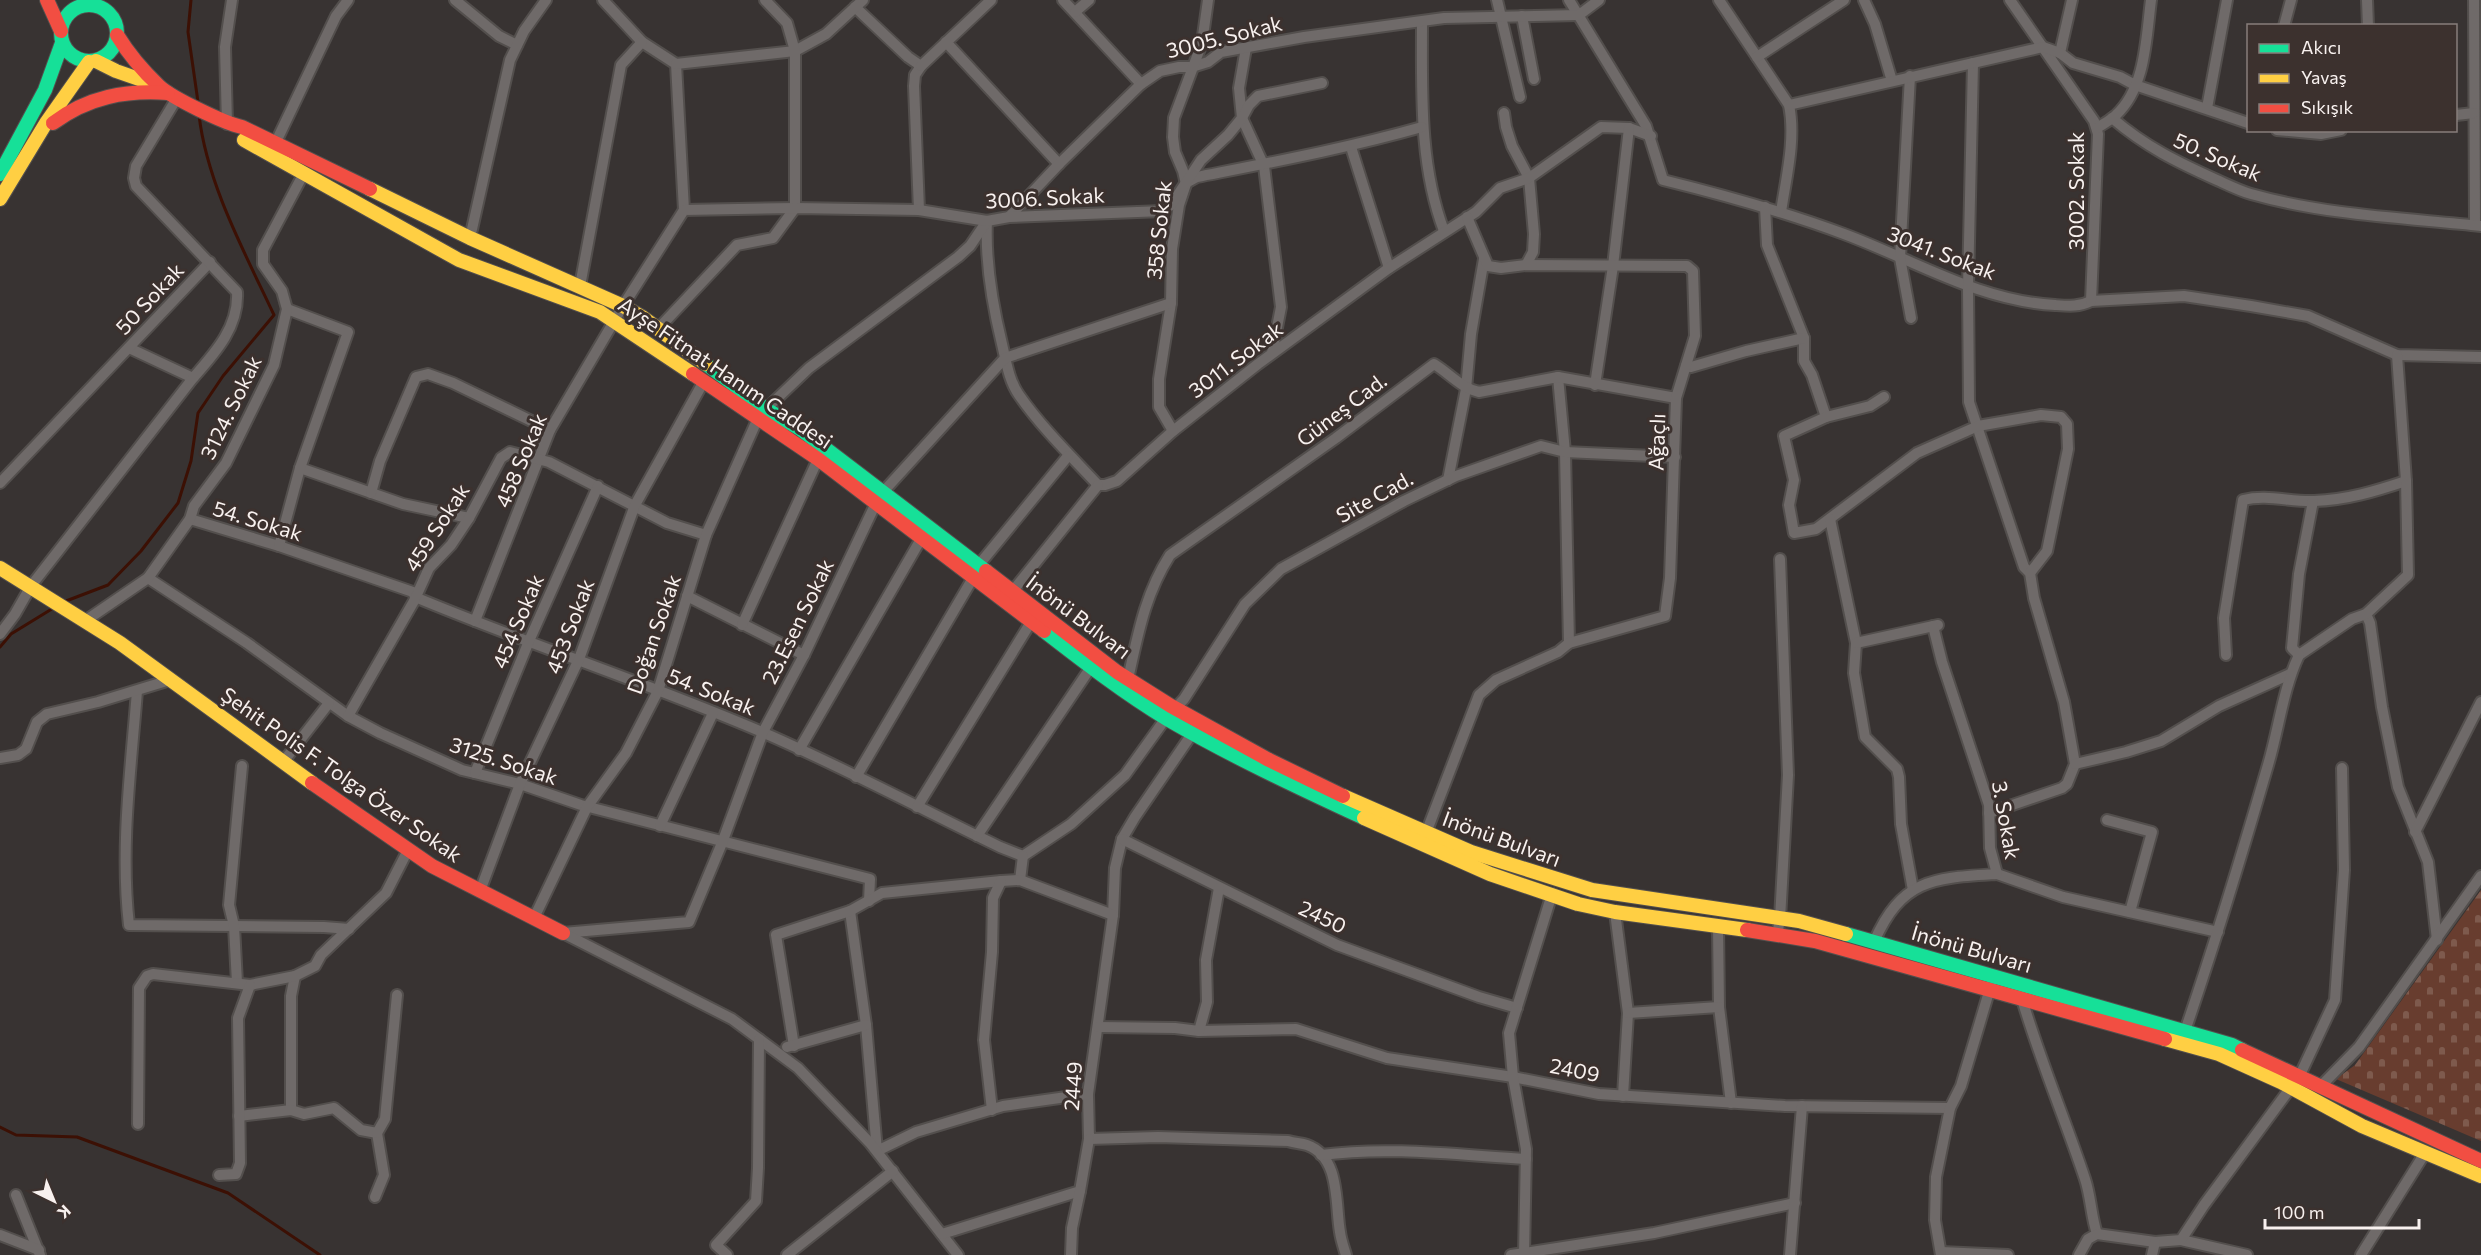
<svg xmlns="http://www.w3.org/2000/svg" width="2481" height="1255" font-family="Commissioner,sans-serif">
	<defs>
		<pattern id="cemetery-stones" width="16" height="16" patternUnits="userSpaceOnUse" patternTransform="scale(1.5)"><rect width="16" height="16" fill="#683d2f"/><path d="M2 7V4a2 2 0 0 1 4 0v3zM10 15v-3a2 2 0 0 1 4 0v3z" fill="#7e5a4d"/></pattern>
	</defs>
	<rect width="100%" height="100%" fill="#383332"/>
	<!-- cemetery -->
	<path fill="url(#cemetery-stones)" d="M2481,890V1141L2336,1079L2355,1065Z"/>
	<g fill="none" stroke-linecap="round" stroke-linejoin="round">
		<!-- stream -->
		<g stroke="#3c1004" stroke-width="3">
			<path d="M191,0L188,32L198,102"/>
			<path d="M66,601L108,585L141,551L178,503L191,461L198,413L223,376L274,315C245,253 207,184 199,115"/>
			<path d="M0,647L11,634L55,607"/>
			<path d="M0,1127L16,1135L77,1137L228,1193L320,1255"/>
		</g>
		<defs>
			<g id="street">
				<path d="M455,0L499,36L517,45"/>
				<path d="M603,0L642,42L676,64L684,210"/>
				<path d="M1063,0L1141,84"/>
				<path d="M1497,0L1520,97"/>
				<path d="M1569,0L1646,126L1663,180C1724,195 1785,212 1844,234C1914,260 1979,301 2055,305C2069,306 2079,307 2091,301L2184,296L2251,306L2308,316L2397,355L2481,357"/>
				<path d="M1719,0L1789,105C1796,139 1786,178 1781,212"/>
				<path d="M1864,0L1875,24L1892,81"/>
				<path d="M2010,0L2094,121L2098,134L2091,301"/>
				<path d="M2367,0L2368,26"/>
				<path d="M2474,0L2475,225"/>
				<path d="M855,7L908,57L921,66L915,75L914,86L919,210"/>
				<path d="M1075,12L1089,0"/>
				<path d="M1522,16L1534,79"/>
				<path d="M1422,22C1422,92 1419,165 1444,231"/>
				<path d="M2284,26L2291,0"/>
				<path d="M946,42L1059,164"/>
				<path d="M1246,48L1239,88L1242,118L1264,166L1281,307L1272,353"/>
				<path d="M2060,53L2072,0"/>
				<path d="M1757,57L1844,0"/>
				<path d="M1973,63L1968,287L1969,402L2024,567L2030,573L2034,598L2064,702L2075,764L2067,784L2062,788L1989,813"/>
				<path d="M676,64L795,51L826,34L863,0"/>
				<path d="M921,66L991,0"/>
				<path d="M1910,76L1900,258L1911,318"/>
				<path d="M1789,105L2043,47L2060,53L2073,63L2120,77L2135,85L2248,123"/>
				<path d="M2207,108L2227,0"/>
				<path d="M1504,113L1506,127L1512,146L1529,178L1534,234L1533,252L1526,265"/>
				<path d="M2456,115L2474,113"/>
				<path d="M2112,118C2146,147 2177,162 2217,180C2228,185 2240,191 2251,194C2325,215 2405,218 2481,226"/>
				<path d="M227,124L225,47L232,0"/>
				<path d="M2097,128C2103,124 2111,120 2116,115C2146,87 2146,38 2151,0"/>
				<path d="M2277,130L2321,134L2341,130"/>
				<path d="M275,144L336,16L348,0"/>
				<path d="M1351,147L1389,268"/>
				<path d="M1188,182L1197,177C1273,162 1348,148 1422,127"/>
				<path d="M1765,207L1767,245L1804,338V361L1812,375L1826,417"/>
				<path d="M1009,217L1059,164L1141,84L1160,71L1179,67H1192L1208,62L1221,52L1304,37L1444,18L1579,15L1599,0"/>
				<path d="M987,221C985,263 992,303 1002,344C1006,361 1009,381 1019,395C1042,428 1071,456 1098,485H1105L1117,481L1173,431L1258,364L1389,268L1476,212L1500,188L1529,178L1601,127L1629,128L1651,136"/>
				<path d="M470,238L510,60L524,31L546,0"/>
				<path d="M580,286L621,65L642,42"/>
				<path d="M658,329L737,245L773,238L795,208V51L787,23L765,0"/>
				<path d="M129,348L193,378"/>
				<path d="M1686,366L1691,367L1746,351L1804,338"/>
				<path d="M1558,377L1565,452L1569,643"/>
				<path d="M1595,385L1613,266L1629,128"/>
				<path d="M1884,397L1870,406L1826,417L1784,436L1794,480L1789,505L1794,533L1816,529L1917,453L1978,426L2041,415L2061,417L2067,424L2068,449L2047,551L2030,573"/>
				<path d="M766,409L809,368L958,257L970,246L987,221"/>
				<path d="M1173,431L1159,407V379L1171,303L1172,249L1179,205L1186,184L1183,171L1175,152L1173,137L1174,118L1202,43L1208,0"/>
				<path d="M300,468L403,504L469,518"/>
				<path d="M1448,480L1466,389L1471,334L1484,259"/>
				<path d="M0,483L210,262"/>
				<path d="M883,492L1005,358L1171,303"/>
				<path d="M371,493L380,461L416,377L428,374L453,383L550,430"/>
				<path d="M190,519L279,546L413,592L415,597C530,645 648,683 762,732C843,767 921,809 1000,847L1023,856L1071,824L1125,775L1166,718L1184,699L1245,604L1281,569L1404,501L1456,476L1541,446L1565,452L1675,457"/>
				<path d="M1830,519L1856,643L1854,673L1865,737L1897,769L1899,777L1901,824L1913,890"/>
				<path d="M279,546L300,468L348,332L287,309"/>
				<path d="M978,566L1068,456"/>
				<path d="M148,578L247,643L348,716L380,733L462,770L520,784L581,805L870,879L869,901"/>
				<path d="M1012,592L1098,485"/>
				<path d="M687,596L804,655"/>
				<path d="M2366,614L2370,623L2382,707L2398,787L2428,862L2437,940"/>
				<path d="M85,621L148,578L190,519L194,506L226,463L274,365L287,309L282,291L263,264V250L304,173"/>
				<path d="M475,621L550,430L623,306L684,210L795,208L919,210L987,221L1009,217L1163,211L1171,205L1201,160L1228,135L1242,118L1249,105L1258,96L1322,83"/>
				<path d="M742,625L818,459"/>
				<path d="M0,634L15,614L31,586L193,378C215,353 239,327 237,292L136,186L134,178L136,166L177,98"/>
				<path d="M1856,643L1938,625"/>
				<path d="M2226,655L2224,618L2243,500C2267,494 2290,502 2314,501C2347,500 2376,491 2406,481"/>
				<path d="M2299,655L2352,619L2366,614L2408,575L2406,481L2397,355"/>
				<path d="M1128,679C1138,634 1145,594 1170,555L1336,438L1434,364C1449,373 1461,388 1479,392L1558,377L1676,398"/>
				<path d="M137,691C131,768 120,847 129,925L324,927L349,929"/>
				<path d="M348,716L414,601L429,568L451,545L469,518L501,458L510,452L549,462L667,523L706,535"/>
				<path d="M1196,728L1135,817L1122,839L1115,868L1113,915L1088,1094L1089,1139L1158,1137L1288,1141C1294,1143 1301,1143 1307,1145C1341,1157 1335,1205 1340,1232C1341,1240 1344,1248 1346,1255"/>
				<path d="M799,750L921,539"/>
				<path d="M0,758L18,755L26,749L37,722L47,714L98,702L170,680"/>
				<path d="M283,762L329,703"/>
				<path d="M2075,764L2126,752L2161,741L2219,706L2290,674"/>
				<path d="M475,773L529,641L598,486"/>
				<path d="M856,777L973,578"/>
				<path d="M917,807L1031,622"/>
				<path d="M2107,820L2152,832L2130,912"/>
				<path d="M660,826L713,713"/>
				<path d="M2415,832L2481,702"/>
				<path d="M1426,833L1479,695L1496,680L1558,652L1569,643L1665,616L1670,578L1676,398L1695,336L1693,271L1687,266L1526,265L1501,268L1488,266L1467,217"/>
				<path d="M977,836L1091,667"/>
				<path d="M1122,839L1337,945L1479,997L1517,1008"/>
				<path d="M1997,874L2063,897L2218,932"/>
				<path d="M1020,880L1023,856"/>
				<path d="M480,891L520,784L579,659L635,505L704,381"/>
				<path d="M850,911L866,1025L877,1151L916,1132L1003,1106L1088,1094"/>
				<path d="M1615,912L1628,1013L1623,1096"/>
				<path d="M534,918L587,807L626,753L658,691L706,535L758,418"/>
				<path d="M1718,926L1719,1007L1731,1103"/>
				<path d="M563,933L689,922L722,843L763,732L804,655L876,503"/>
				<path d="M563,933L732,1019L798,1068L870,1143L958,1255"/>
				<path d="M1777,935L1780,919L1788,775L1780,559"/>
				<path d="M1874,942C1902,878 1934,878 1997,874L1990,848L1989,805L1942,662L1933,626"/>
				<path d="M237,983L234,926L229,905L242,766"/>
				<path d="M2022,999C2040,1060 2065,1119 2085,1179C2091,1197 2091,1216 2097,1234"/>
				<path d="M1628,1013L1719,1007"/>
				<path d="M1098,1027L1175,1028L1199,1031L1296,1029L1387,1058L1513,1077L1599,1094L1785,1106L1950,1108"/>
				<path d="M1199,1031L1207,1002L1206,960L1219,888"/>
				<path d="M2185,1031C2215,943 2242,854 2268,765C2279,728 2283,689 2299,655L2292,648L2299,574L2313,501"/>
				<path d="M794,1046L776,935L850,911L882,893L1001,881L1020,880L1113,915"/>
				<path d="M787,1047L866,1025"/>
				<path d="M2321,1086L2359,1047L2481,876"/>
				<path d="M291,1110V996L295,976"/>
				<path d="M992,1110L984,1040L992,952L993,898L1001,881"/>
				<path d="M239,1116L291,1110L304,1114L334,1108L361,1130L377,1133L384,1175L375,1197"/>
				<path d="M138,1124L139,988L147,976L153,974L250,985L295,976L315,966L321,955L386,893L408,850"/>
				<path d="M377,1133L385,1119L397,995"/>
				<path d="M1321,1155C1389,1146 1458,1155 1526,1159"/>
				<path d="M219,1175L236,1174L240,1163L238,1018L250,985"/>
				<path d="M16,1195L40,1255"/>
				<path d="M942,1234L1080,1191L1089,1139"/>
				<path d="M0,1235L39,1250"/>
				<path d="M2181,1240L2247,1255"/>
				<path d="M1941,1252L2008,1255"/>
				<path d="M727,1255L716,1245L756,1201L758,1168L759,1039"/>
				<path d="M787,1255L893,1171"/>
				<path d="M1071,1255L1072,1228L1080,1191"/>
				<path d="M1511,1255L1654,1233L1795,1203"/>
				<path d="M1524,1255L1526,1149L1513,1077L1509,1033L1552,894"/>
				<path d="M1790,1255L1802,1106"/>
				<path d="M1941,1255L1935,1220L1936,1177L1950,1108L1961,1086L1991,985"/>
				<path d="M2079,1255L2088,1239L2097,1234L2155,1242L2181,1240L2204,1205L2300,1075L2335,1000L2344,870L2342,768"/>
				<path d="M2152,1255L2155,1242"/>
				<path d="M2361,1255L2425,1153"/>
			</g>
			<g id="fast">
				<circle cx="89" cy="33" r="28"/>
				<path d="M0,174L45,90L62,43"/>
				<path d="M706,364L766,409L800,429L986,571"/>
				<path d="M1044,631C1084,662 1124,693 1167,719C1231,756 1297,787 1364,818"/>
				<path d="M1846,934L2232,1045L2242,1050"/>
			</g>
			<g id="slow">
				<path d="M96,61L116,71L156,85"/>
				<path d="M244,140L459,260L600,312L693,374"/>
				<path d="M370,189L470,238L623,306L642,317L706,364"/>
				<path d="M0,199L46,123L89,62"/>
				<path d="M0,568L120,643L312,783"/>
				<path d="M1343,796L1471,852L1592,890L1799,921L1846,934"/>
				<path d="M1364,818L1490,874L1578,904L1615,912L1747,930"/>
				<path d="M2165,1039L2219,1054L2281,1082L2362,1126L2481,1176"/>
			</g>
			<g id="jam">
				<path d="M47,0L61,31"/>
				<path d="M117,35C128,53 143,71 159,86C172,98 224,123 242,127L370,189"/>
				<path d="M53,123C88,97 125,90 168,93"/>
				<path d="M693,374L818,459L1044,631"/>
				<path d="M986,571L1117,672L1171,706L1269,760L1343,796"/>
				<path d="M312,783L432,866L563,933"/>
				<path d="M1747,930L1815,941L2165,1039"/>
				<path d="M2242,1050L2481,1161"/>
			</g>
		</defs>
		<!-- street casing -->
		<use href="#street" stroke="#534f4d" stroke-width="14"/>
		<!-- fast casing -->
		<use href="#fast" stroke="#534f4d" stroke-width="16"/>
		<!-- slow casing -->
		<use href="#slow" stroke="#534f4d" stroke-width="16"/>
		<!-- jam casing -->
		<use href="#jam" stroke="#534f4d" stroke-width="16"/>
		<!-- street -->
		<use href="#street" stroke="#6f6a69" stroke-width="10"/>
		<!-- fast -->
		<use href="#fast" stroke="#16e098" stroke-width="14"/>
		<!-- slow -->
		<use href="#slow" stroke="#ffcf43" stroke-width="14"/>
		<!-- jam -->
		<use href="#jam" stroke="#f24e42" stroke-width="14"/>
	</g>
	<g text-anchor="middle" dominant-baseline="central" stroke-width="6" stroke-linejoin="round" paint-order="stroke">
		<!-- street labels -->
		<g font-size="21" fill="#f8f1ef" stroke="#3c312e">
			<text transform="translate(1224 36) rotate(-14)">3005. Sokak</text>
			<text transform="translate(2218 156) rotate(23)">50. Sokak</text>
			<text transform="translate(2075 191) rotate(-90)">3002. Sokak</text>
			<text transform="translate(1045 197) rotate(-3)">3006. Sokak</text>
			<text transform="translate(1158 230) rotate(-84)">358 Sokak</text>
			<text transform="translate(1942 252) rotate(21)">3041. Sokak</text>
			<text transform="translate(149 298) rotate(-47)">50 Sokak</text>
			<text transform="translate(1235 359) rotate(-37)">3011. Sokak</text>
			<text transform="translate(726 372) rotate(34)">Ayşe Fitnat Hanım Caddesi</text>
			<text transform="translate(230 407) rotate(-64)">3124. Sokak</text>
			<text transform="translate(1341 409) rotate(-37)">Güneş Cad.</text>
			<text transform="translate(1656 442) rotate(-88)">Ağaçlı</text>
			<text transform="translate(520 460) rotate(-67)">458 Sokak</text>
			<text transform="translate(1374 496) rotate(-29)">Site Cad.</text>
			<text transform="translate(258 520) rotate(17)">54. Sokak</text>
			<text transform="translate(436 527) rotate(-57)">459 Sokak</text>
			<text transform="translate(1079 616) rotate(37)">İnönü Bulvarı</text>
			<text transform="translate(517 621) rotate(-67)">454 Sokak</text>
			<text transform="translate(797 621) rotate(-64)">23.Esen Sokak</text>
			<text transform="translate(569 626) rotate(-69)">453 Sokak</text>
			<text transform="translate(653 634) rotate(-71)">Doğan Sokak</text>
			<text transform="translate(712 691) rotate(22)">54. Sokak</text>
			<text transform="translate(504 760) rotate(18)">3125. Sokak</text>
			<text transform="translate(342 774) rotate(35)">Şehit Polis F. Tolga Özer Sokak</text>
			<text transform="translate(2007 820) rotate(80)">3. Sokak</text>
			<text transform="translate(1502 838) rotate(20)">İnönü Bulvarı</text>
			<text transform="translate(1323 916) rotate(25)">2450</text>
			<text transform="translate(1972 948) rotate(16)">İnönü Bulvarı</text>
			<text transform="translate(1575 1069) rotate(11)">2409</text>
			<text transform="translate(1072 1086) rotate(-86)">2449</text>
		</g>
	</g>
	<!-- legend -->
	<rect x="2247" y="24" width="210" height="108" fill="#3c312e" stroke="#877e7b" stroke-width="1.5"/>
	<rect x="2259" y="44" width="30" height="9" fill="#16e098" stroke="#877e7b" stroke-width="1.5"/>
	<text x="2301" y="54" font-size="18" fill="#f8f1ef">Akıcı</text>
	<rect x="2259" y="74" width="30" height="9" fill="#ffcf43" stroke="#877e7b" stroke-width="1.5"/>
	<text x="2301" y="84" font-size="18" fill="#f8f1ef">Yavaş</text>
	<rect x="2259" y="104" width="30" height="9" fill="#f24e42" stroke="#877e7b" stroke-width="1.5"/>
	<text x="2301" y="114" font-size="18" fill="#f8f1ef">Sıkışık</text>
	<!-- north arrow -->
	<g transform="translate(54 1201) rotate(137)" stroke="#3c312e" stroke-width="4.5" paint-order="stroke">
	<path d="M0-4.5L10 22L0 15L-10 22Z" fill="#f8f1ef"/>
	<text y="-9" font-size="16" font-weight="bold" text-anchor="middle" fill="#f8f1ef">K</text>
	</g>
	<!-- scale -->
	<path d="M2265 1219v9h154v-9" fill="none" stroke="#f8f1ef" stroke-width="3"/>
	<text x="2274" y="1219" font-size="18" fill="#f8f1ef" stroke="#3c312e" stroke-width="4.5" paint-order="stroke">100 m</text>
</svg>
